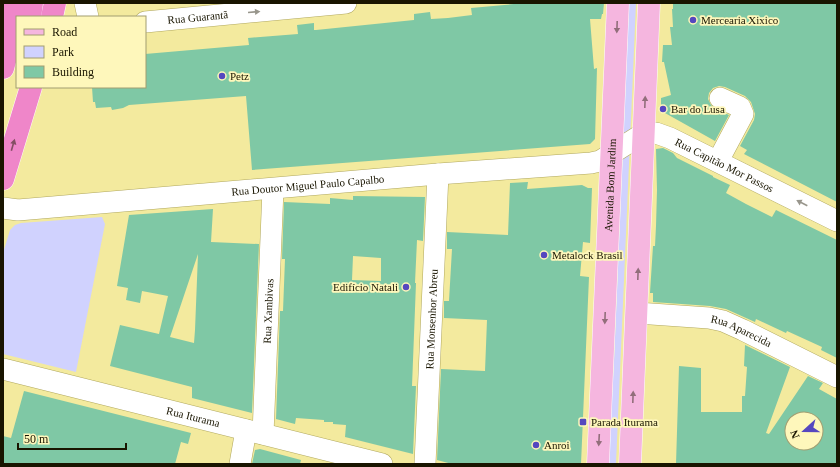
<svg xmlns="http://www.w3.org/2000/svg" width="840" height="467" font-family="Georgia,serif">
	<rect width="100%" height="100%" fill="#f3ea9e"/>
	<!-- green -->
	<g fill="#d0d2fe">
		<path d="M629,3H636L616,464H608L614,362Z"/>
		<path d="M102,217L105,224L76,372L3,354V253L10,230L15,225L21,223Z"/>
	</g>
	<!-- building -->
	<g fill="#7fc8a5" fill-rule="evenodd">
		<path d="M525,3H604L603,14H602L601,19H590L594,69L597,68L595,139L590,144L252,170L246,96L129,105L123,108L112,110L111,107L96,108L95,102H93L92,87H145V54L249,45L248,38L298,34L297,25L314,23V30H316L414,20V14L430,12L431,19L448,18L472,15L471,8Z"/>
		<path d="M673,3H837V202L744,154L747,150L740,146L754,120L755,114L751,102L745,96L725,87L719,86L713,88L709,93L708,99L711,105L715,109L729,115L715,141L665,113L661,107V98L671,95L664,62H662L663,45H672L670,27H673L672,9H673Z"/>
		<path d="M663,148L673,153L677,158L713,176V177L730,185L726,193L746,204L772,217L776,210L837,240V358L821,350L822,347L787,331L786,333L756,319L755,322L726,309L710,306L653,302V293H650L653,246H655L656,226L657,190L656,149Z"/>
		<path d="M528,182L527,189L582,185L588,188H592L590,243L583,242L580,276L589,277L581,464H452L437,460L441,369L485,371L487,320L444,318V301H449L452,249H447V232L508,235L510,183Z"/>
		<path d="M353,196L425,197L423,241L417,240L415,283H416L412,386H416L413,454L345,437L346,425L333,424V422H324V420L296,418L295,424L276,419L280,311H283L285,259H282L284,202L330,204V198L353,200ZM353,256L381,258V281L352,280Z"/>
		<path d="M213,209L211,242L259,244L252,413L192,398V387L110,366L120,325L159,334L168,296L142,291L140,303L126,300L128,288L117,286L129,215ZM198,254L195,330L194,343L170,337Z"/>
		<path d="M745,345L790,367L766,433L769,434L808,376L823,383L819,389L837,399V464H676L679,366L701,368V412H742V396H745L747,367L744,366ZM792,419H816V443H792Z"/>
		<path d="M24,391L191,433L188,444L181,442L175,464H3V436L11,438Z"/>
		<path d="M260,449L301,460L300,464H252L255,450Z"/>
	</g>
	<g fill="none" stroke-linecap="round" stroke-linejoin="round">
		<defs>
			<g id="minor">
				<path d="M85,3L88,17"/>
				<path id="s1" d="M145,22L346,3"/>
				<path d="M718,161L743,114L740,107L720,98"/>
				<path id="s2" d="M3,208L18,210L438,174L591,163L600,161L644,133H656L670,138L837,221"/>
				<path id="s3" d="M637,313L709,318L723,321L743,330L837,377"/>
				<path id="s4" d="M3,369L382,464"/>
				<path id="s5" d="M263,434L273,189"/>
				<path d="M240,464L246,430"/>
				<path id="s6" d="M425,464L438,174"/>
			</g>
			<g id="major">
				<path id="s7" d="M598,464L618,3"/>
				<path d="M630,464L649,3"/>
			</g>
			<g id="highway">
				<path d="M30,17L32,3"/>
				<path d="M52,17L55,3"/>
				<path d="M3,68L8,50L14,3"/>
				<path d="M3,179L31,87"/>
			</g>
		</defs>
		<!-- minor casing -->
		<use href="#minor" stroke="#b1a85e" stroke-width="22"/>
		<!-- major casing -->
		<use href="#major" stroke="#fff" stroke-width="23"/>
		<!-- highway casing -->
		<use href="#highway" stroke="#fff" stroke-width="23"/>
		<!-- minor -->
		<use href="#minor" stroke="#fff" stroke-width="21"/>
		<!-- major -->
		<use href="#major" stroke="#f5b6df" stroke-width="22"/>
		<!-- highway -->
		<use href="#highway" stroke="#ef86c9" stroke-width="22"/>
	</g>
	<!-- one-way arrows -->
	<defs><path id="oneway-solid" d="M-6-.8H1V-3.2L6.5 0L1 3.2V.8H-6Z"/></defs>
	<g fill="#98968c">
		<use href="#oneway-solid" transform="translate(254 12) rotate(-5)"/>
		<use href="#oneway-solid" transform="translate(802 203) rotate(-153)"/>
	</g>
	<g fill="#926e7b">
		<use href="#oneway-solid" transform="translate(617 27) rotate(92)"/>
		<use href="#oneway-solid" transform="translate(645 102) rotate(-88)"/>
		<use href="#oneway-solid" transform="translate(638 274) rotate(-88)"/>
		<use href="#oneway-solid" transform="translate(605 318) rotate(92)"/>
		<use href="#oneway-solid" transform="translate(633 397) rotate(-88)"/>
		<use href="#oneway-solid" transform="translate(599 440) rotate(93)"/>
	</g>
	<use fill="#844e64" href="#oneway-solid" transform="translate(13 145) rotate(-74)"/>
	<!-- markers -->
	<g fill="#5547bf" stroke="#fef7bb" stroke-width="1.5">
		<circle cx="693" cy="20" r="4"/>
		<circle cx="222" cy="76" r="4"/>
		<circle cx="663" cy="109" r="4"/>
		<circle cx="544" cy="255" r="4"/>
		<circle cx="406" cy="287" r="4"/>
		<rect x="579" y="418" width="8" height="8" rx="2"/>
		<circle cx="536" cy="445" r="4"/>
	</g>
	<g text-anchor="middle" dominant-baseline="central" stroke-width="3.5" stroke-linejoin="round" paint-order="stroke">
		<!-- street labels -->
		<g font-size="11" fill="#191500" stroke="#fef7bb">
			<text stroke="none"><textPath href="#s1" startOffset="53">Rua Guarantã</textPath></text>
			<text stroke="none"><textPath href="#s2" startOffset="739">Rua Capitão Mor Passos</textPath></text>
			<text stroke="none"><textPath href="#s2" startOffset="306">Rua Doutor Miguel Paulo Capalbo</textPath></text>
			<text stroke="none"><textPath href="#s7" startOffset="279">Avenida Bom Jardim</textPath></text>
			<text stroke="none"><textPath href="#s5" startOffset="123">Rua Xambivas</textPath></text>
			<text stroke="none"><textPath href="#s6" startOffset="145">Rua Monsenhor Abreu</textPath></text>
			<text stroke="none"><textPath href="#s3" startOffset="107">Rua Aparecida</textPath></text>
			<text stroke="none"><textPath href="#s4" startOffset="196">Rua Iturama</textPath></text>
		</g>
		<!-- poi labels -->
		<g font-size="11" fill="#191500" stroke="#fef7bb" text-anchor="start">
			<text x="701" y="20">Mercearia Xixico</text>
			<text x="230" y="76">Petz</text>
			<text x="671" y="109">Bar do Lusa</text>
			<text x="552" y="255">Metalock Brasil</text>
			<text x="398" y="287" text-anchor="end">Edifício Natali</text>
			<text x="591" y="422">Parada Iturama</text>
			<text x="544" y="445">Anroi</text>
		</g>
	</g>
	<!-- border -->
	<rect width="840" height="467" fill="none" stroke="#191500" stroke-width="8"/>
	<!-- legend -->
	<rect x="16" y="16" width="130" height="72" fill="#fef7bb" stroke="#a29d70"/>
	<rect x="24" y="29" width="20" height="6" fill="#f5b6df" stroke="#a29d70"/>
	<text x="52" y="36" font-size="12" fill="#191500">Road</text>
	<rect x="24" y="46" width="20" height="12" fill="#d0d2fe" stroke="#a29d70"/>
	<text x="52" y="56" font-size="12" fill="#191500">Park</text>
	<rect x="24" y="66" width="20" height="12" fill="#7fc8a5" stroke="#a29d70"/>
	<text x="52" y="76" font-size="12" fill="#191500">Building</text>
	<!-- north arrow -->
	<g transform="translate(804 431) rotate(249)"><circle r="19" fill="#fef7bb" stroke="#a29d70"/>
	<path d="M0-3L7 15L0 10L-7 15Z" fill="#5547bf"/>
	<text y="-6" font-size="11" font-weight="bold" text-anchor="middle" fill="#191500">N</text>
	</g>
	<!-- scale -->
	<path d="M18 443v6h108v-6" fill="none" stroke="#191500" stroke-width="2"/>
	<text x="24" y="443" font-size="12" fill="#191500" stroke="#fef7bb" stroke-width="3" paint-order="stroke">50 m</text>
</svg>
